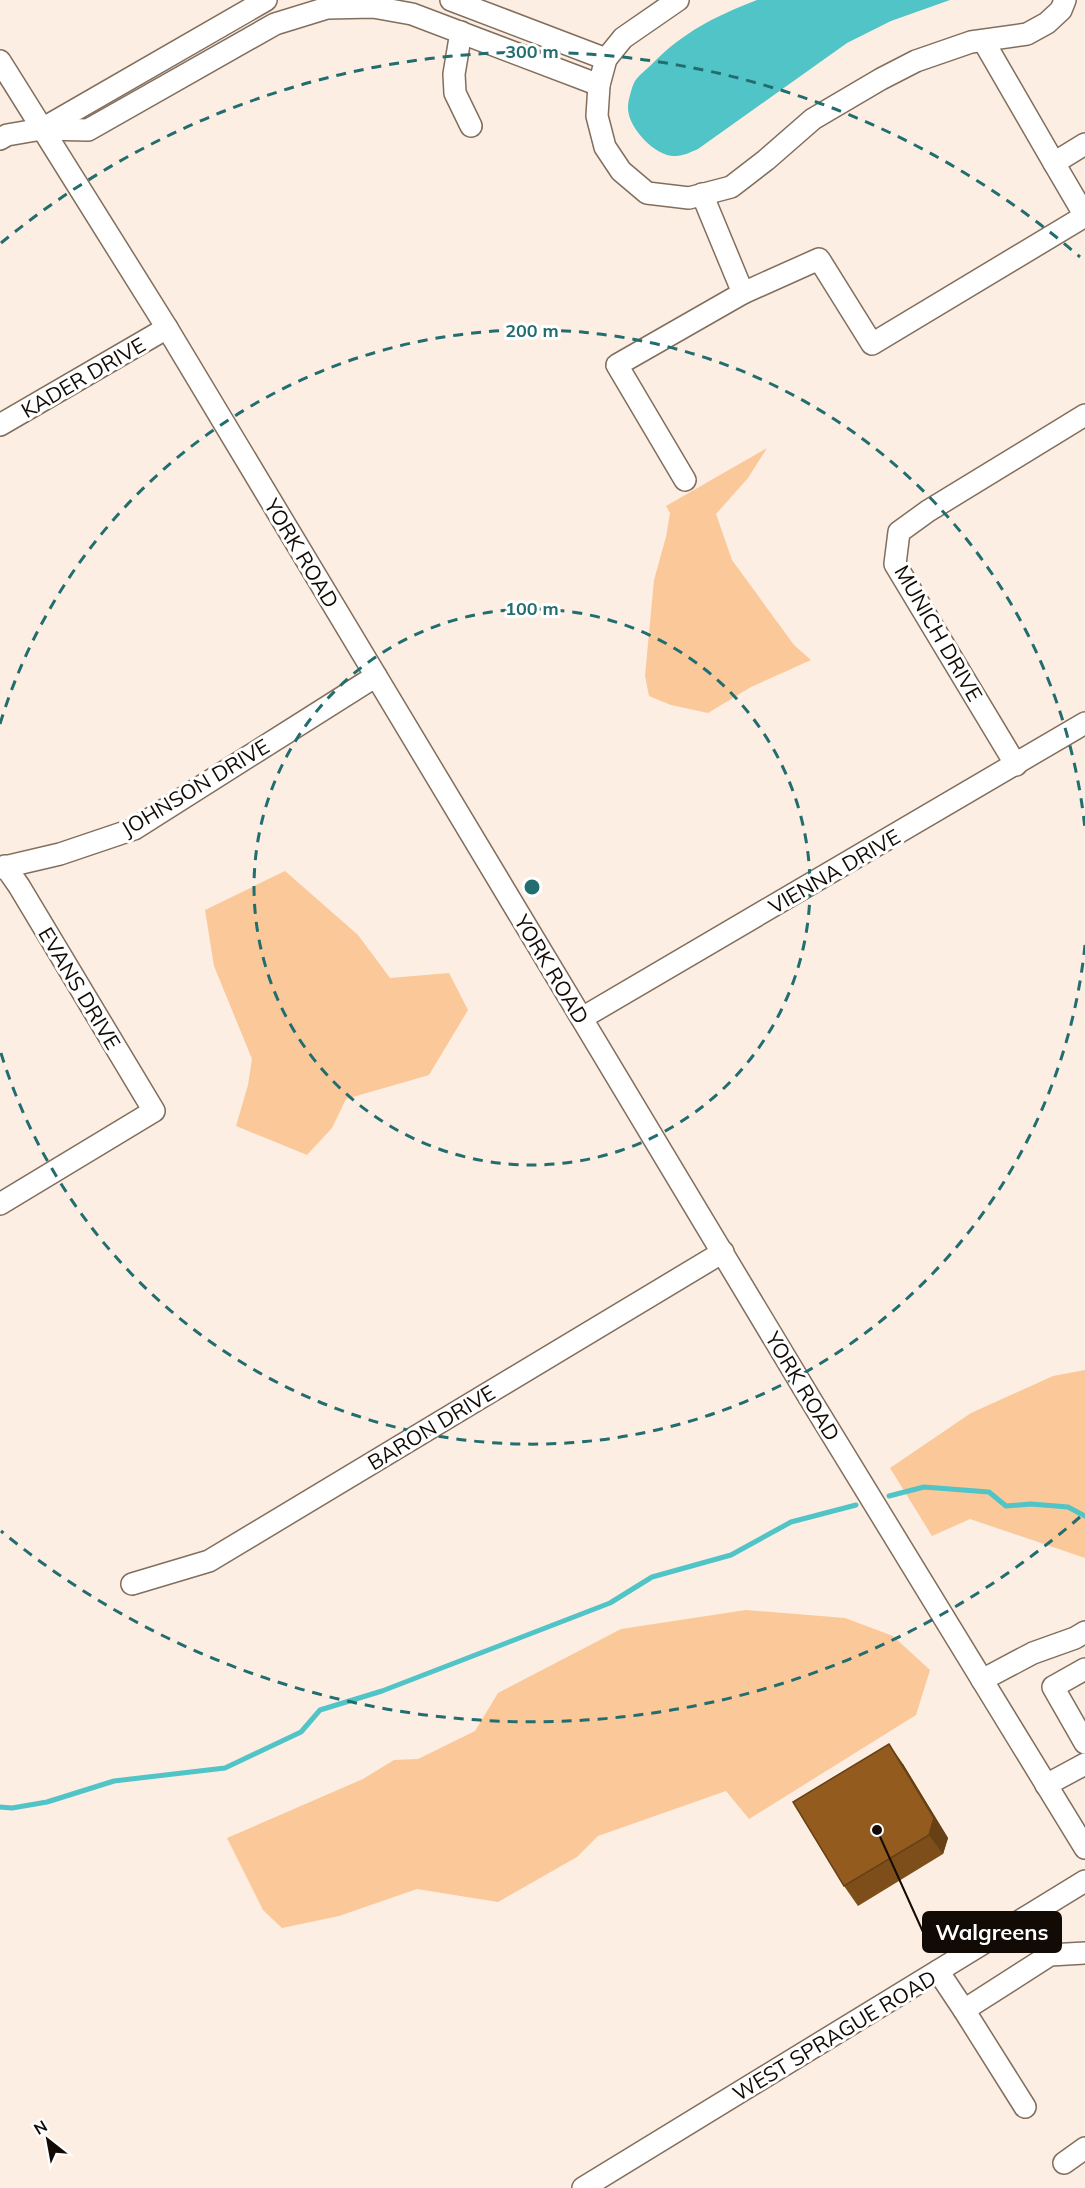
<svg xmlns="http://www.w3.org/2000/svg" width="1085" height="2188" font-family="Mulish,sans-serif">
	<rect width="100%" height="100%" fill="#fceee2"/>
	<!-- green -->
	<g fill="#fbc899">
		<path d="M767,448L748,478L716,514L732,560L794,645L811,660L751,687L708,713L671,705L649,696L645,676L654,580L666,537L670,513L666,506Z"/>
		<path d="M285,871L358,935L390,978L449,973L468,1010L429,1075L346,1099L332,1128L307,1155L236,1126L248,1085L252,1059L214,966L205,910Z"/>
		<path d="M1085,1370V1558L970,1519L932,1536L890,1468L971,1413L1053,1376Z"/>
		<path d="M746,1610L845,1618L893,1636L930,1670L916,1715L749,1819L726,1791L598,1836L577,1857L498,1902L417,1889L339,1916L282,1928L263,1910L227,1838L363,1779L394,1760L418,1759L475,1731L498,1693L621,1629Z"/>
	</g>
	<!-- water -->
	<path fill="#50c4c7" d="M757,0H950L891,21L847,43L698,149C691,152 683,156 676,156C656,158 627,127 628,107C628,101 632,86 635,81C639,75 647,69 652,64C683,32 716,16 757,0Z"/>
	<g fill="none" stroke-linecap="round" stroke-linejoin="round">
		<!-- stream -->
		<g stroke="#50c4c7" stroke-width="5">
			<path d="M889,1496L924,1487L989,1492L1006,1506L1031,1504L1068,1507L1085,1516"/>
			<path d="M0,1807L12,1808L47,1802L114,1781L225,1768L301,1732L320,1710L382,1691L610,1603L652,1577L731,1555L791,1522L856,1505"/>
		</g>
		<defs>
			<g id="minor">
				<path d="M451,0L606,59"/>
				<path d="M678,0L623,38L606,59L599,85L597,116L605,147L621,171L647,193L689,198L731,187L766,160L813,119L881,79L916,61L971,42L1027,34L1047,23L1061,10L1065,0"/>
				<path d="M461,32L454,74L455,93L471,126"/>
				<path d="M984,42L1054,163L1085,144"/>
				<path d="M0,61L167,328L809,1397L1085,1848"/>
				<path d="M42,129L266,0"/>
				<path d="M0,139L7,135L42,129L88,130L275,24L327,8L373,7L412,14L599,85"/>
				<path d="M702,194L743,293L819,259L872,344L1085,216L1054,163"/>
				<path d="M0,425L167,328"/>
				<path d="M685,480L617,365L743,293"/>
				<path d="M1016,765L895,564L899,532L928,511L1085,415"/>
				<path d="M0,868L60,854L134,829L376,676"/>
				<path d="M582,1018L1085,723"/>
				<path d="M0,1204L154,1111L19,886L5,866"/>
				<path d="M132,1584L209,1561L723,1252"/>
				<path d="M1085,1669L1053,1687L1085,1743"/>
				<path d="M982,1680L1033,1653L1075,1638L1085,1632"/>
				<path d="M1046,1785L1085,1764"/>
				<path d="M1025,1918L1050,1955"/>
				<path d="M938,1971L964,2010L1050,1955L1085,1953"/>
				<path d="M964,2010L1025,2107"/>
				<path d="M1064,2163L1085,2148"/>
				<path d="M583,2188L1085,1881"/>
			</g>
		</defs>
		<!-- minor casing -->
		<use href="#minor" stroke="#826e5c" stroke-width="24"/>
		<!-- minor -->
		<use href="#minor" stroke="#fff" stroke-width="21"/>
	</g>
	<!-- wall -->
	<path fill="#7e4e1a" d="M903,1764L948,1838L943,1854L858,1906L844,1886Z"/>
	<!-- shaded-wall -->
	<path fill="#674015" d="M889,1744L903,1764L948,1838L943,1854L929,1835Z"/>
	<!-- building -->
	<path fill="#935b1e" stroke="#674015" stroke-width="1.5" d="M889,1744L934,1818L929,1835L844,1886L793,1802Z"/>
	<!-- distance rings -->
	<g fill="none" stroke="#216d6f" stroke-width="3" stroke-dasharray="10 8">
		<circle cx="532" cy="887" r="278"/>
		<path d="M1085 945A556 556 0 0 1 0 1050M0 724A556 556 0 0 1 1085 829"/>
		<path d="M1080 1517A835 835 0 0 1 1 1531M1 243A835 835 0 0 1 1080 257"/>
	</g>
	<g text-anchor="middle" dominant-baseline="central" stroke-width="6" stroke-linejoin="round" paint-order="stroke">
		<!-- street labels -->
		<g font-size="21" fill="#120b05" stroke="#fff">
			<text transform="translate(83 377) rotate(-30)">KADER DRIVE</text>
			<text transform="translate(302 553) rotate(59)">YORK ROAD</text>
			<text transform="translate(939 633) rotate(60)">MUNICH DRIVE</text>
			<text transform="translate(195 787) rotate(-31)">JOHNSON DRIVE</text>
			<text transform="translate(834 871) rotate(-30)">VIENNA DRIVE</text>
			<text transform="translate(552 969) rotate(59)">YORK ROAD</text>
			<text transform="translate(80 988) rotate(59)">EVANS DRIVE</text>
			<text transform="translate(803 1386) rotate(59)">YORK ROAD</text>
			<text transform="translate(431 1427) rotate(-31)">BARON DRIVE</text>
			<text transform="translate(834 2035) rotate(-31)">WEST SPRAGUE ROAD</text>
		</g>
	</g>
	<circle cx="532" cy="887" r="9" fill="#216d6f" stroke="#fff" stroke-width="3"/>
	<g font-size="18" text-anchor="middle" font-weight="bold" fill="#216d6f" stroke="#fff" stroke-width="6" stroke-linejoin="round" paint-order="stroke">
		<text x="532" y="58">300 m</text>
		<text x="532" y="337">200 m</text>
		<text x="532" y="615">100 m</text>
	</g>
	<!-- callouts -->
	<path fill="none" stroke="#120b05" stroke-width="2" d="M877 1830L923 1932"/>
	<circle fill="#120b05" stroke="#fff" stroke-width="2" cx="877" cy="1830" r="6"/>
	<rect fill="#120b05" stroke="#120b05" stroke-width="2" x="923" y="1912" width="138" height="40" rx="6"/>
	<g font-size="22" text-anchor="middle" font-weight="bold" fill="#fff">
		<text x="992" y="1940">Walgreens</text>
	</g>
	<!-- north arrow -->
	<g transform="translate(48 2140) rotate(329)" stroke="#ffffff" stroke-width="4.5" paint-order="stroke">
	<path d="M0-4.5L10 22L0 15L-10 22Z" fill="#120b05"/>
	<text y="-9" font-size="16" font-weight="bold" text-anchor="middle" fill="#120b05">N</text>
	</g>
</svg>
